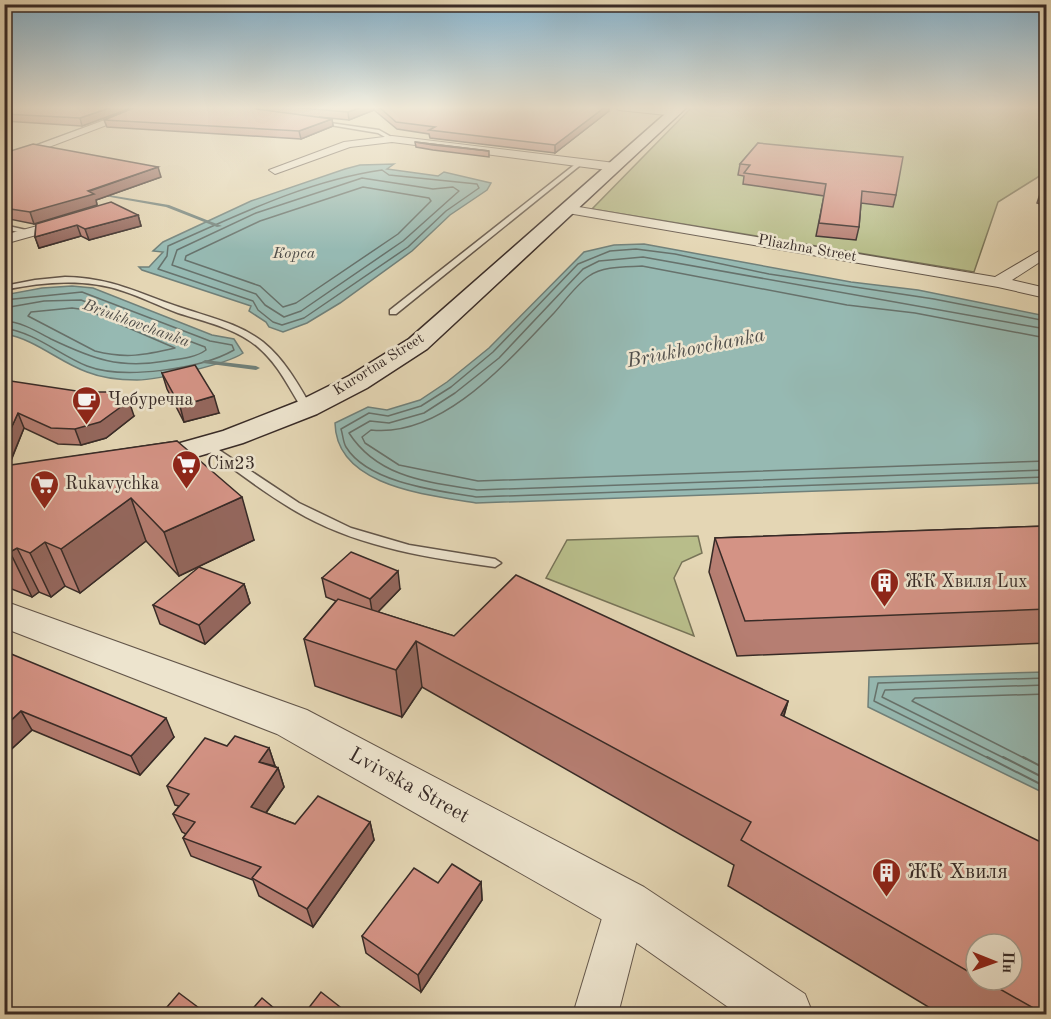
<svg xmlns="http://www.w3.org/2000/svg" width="1051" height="1019" font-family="'Old Standard TT',serif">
	<rect width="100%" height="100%" fill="#e4d6b4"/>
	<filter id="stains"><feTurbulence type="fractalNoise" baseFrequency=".00333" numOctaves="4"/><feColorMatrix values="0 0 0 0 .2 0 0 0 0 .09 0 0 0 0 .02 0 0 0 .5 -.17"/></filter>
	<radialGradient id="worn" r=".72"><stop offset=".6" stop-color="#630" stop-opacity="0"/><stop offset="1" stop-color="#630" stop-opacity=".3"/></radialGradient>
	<!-- green -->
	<g fill="#b8bd8a" stroke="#787458" stroke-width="1.5">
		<path d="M692,107H1046V172L998,202L974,272L592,209Z"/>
		<path d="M698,536L702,553L682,562L674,578L694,636L546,578L567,540Z"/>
	</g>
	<!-- water -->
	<g fill="#96b9b2" stroke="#70807a" stroke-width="1.5">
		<path d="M394,164L387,169L438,176L444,172L491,183L487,190L450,215L412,251L340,303L307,323L283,332L269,327L266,322L249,311L251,306L142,270L139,267H149L163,252L153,251L163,242L251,201L345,169L360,165Z"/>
		<path d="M644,244L851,282L918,290L1046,316V483L476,503C429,495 336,487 335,423L368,407L387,410L420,400L447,382L489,348L584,252L614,245Z"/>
		<path d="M72,286L93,288L212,335L234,339L243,353C228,364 157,380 137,380C121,380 102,378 87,372C59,362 35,339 5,334L4,295L42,288Z"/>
		<path d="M1046,672V794L868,707L869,677Z"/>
	</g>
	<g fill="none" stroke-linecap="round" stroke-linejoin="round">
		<!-- shore-far1 -->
		<g stroke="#67726c" stroke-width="1.5">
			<path d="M382,170L389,175L477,184L479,188L446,211L408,247L304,318L282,325L273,322L258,310L253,301L158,269L167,256L168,246C238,215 306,181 382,170Z"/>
			<path d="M362,178L433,189L453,187L459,191L403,241L301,311L284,317L265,305L256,294L172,265L177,250L256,213Z"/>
			<path d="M363,187L429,198L431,201L398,234L296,303L283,307L260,286L185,260L186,256L260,221Z"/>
			<path d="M4,300L82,292L210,341L232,345L234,350C201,369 123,380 87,366C58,354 36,333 4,328"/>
			<path d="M4,308L44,301L81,300L205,347L206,350C195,358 179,359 166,361C119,369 93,359 51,339C36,331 22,322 4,321"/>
			<path d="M72,308L87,310L175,348C145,355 126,359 95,351L28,316L31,312Z"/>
			<path d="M1046,321L934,299L769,274L675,254L636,249L610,251L578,264L493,352L451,387L421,406L388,416L369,413L341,429C343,435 343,442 346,447C368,483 438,491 476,497L1046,477"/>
			<path d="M1046,329L643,257L599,261L583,269L499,358L455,393L424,413L389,423L370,421L349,433C378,478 428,482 477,490L1046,470"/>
			<path d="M1046,338L915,313L847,305L642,266C625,267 603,266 589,276C576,285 564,302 554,313C508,361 443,438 371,430L362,437L365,443L399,465L478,481L1046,461"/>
			<path d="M990,759L874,701L878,683L1046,678"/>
			<path d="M1006,759L882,697L885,690L1046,685"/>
			<path d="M1026,759L912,701L915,698L1046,694"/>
		</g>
		<!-- shore -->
		<g stroke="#67726c" stroke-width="2">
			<path d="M987,757L1046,787"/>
			<path d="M1003,757L1046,779"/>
			<path d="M1023,757L1046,769"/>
		</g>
		<!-- stream -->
		<g fill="#70807a" fill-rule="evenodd">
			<path d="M115,115L118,116L25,150L22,149Z"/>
			<path d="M97,193L169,205L222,226L217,227L166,207L99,195L97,194Z"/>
			<path d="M205,360L256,366L260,368L256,370L203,363L202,362Z"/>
		</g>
		<defs>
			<g id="service">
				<path d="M316,121L379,130L395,139L392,141L378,133L318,123Z"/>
				<path d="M578,162L583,163L396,314H390V310Z"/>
				<path d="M4,225L35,232L36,233L33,235L4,229Z"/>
				<path d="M65,277C113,278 137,293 179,307C208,317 239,323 263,342C285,360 298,384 312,408L311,410H303C289,388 279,365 258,347C235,328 206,322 178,313C159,306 142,297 123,291C84,278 44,282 4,290V286L35,280Z"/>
				<path d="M207,442L299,503L351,528L409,545L495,559L501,563L495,567C430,558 364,548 306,517C269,497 237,471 203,447L202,445L203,443Z"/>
			</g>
			<g id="minor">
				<path d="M140,107H154L20,158L10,155Z"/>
				<path d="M614,107C630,107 669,104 681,113L676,116L619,110Z"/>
				<path d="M392,136L615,163L621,167L615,171L392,142L350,147L275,174L269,170L344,142Z"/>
				<path d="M567,205L995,277L1046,247V258L1012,280L1046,288V298L998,287L562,212L560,209Z"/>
				<path d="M67,218L74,222L72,225L4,244V235Z"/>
				<path d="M626,885L640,891L646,905L618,1014H573L606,905L612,891Z"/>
			</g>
			<path id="tertiary" d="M4,601L307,710L644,887L805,994L813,1014H738L608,923L277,734L4,628Z"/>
			<path id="secondary" d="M673,107H687L427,349L367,388L317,414L243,443L145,472L134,470L130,463L134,456L223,431L297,402L349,376L409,339Z"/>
		</defs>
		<!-- service casing -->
		<use href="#service" stroke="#63564a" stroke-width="3"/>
		<!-- minor casing -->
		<use href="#minor" stroke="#63564a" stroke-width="2"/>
		<!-- tertiary casing -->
		<use href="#tertiary" stroke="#63564a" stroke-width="2"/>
		<!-- secondary casing -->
		<use href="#secondary" stroke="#382b27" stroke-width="3"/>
		<!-- service -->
		<use href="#service" fill="#ede4ce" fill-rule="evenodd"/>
		<!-- minor -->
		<use href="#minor" fill="#ede4ce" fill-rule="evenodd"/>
		<!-- tertiary -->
		<use href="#tertiary" fill="#ede4ce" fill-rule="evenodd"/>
		<!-- secondary -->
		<use href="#secondary" fill="#ede4ce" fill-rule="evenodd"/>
	</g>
	<!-- wall -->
	<g fill="#b67e72" stroke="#382b27" stroke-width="1.5" fill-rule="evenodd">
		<path d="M4,107H134L82,126L4,121Z"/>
		<path d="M136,107H609V111L555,153L430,138L429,134L397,129L374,110L349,120L319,117L332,119L333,126L301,139L107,127L104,120Z"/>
		<path d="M415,142L489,151V157L433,150L416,147Z"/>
		<path d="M758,143L896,195L893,207L861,203L859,227L856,240L816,236L824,196L743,184L744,176L738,175L740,164Z"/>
		<path d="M4,153L161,177L96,200L97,205L34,224L4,218Z"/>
		<path d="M1047,188V206L1037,203L1041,191Z"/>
		<path d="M138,215L141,226L89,240L81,236L39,248L35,237L36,224Z"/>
		<path d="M162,373L219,413L184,422L167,389Z"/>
		<path d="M4,380L134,416L106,438L81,445L58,444L24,428L9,466L177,441L254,540L179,576L146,541L80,593L65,586L51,597L39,592L32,597L4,586Z"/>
		<path d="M1047,526V643L737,656L709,572L715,538Z"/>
		<path d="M322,578L400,589L378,612L454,636L788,701L784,716L1047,1014H940L728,886L734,865L422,687L402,717L315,686L304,639L336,601L326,597ZM976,944L1012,980H976Z"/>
		<path d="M244,584L250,603L205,644L160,624L153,605Z"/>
		<path d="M4,651L174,737L140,775L32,730L4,756Z"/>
		<path d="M227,746L269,748L275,766L278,768L284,787L266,813L295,824L370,822L374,840L313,927L259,896L253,880L191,856L183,838L186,834L182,832L173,814L179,806L175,805L167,786Z"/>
		<path d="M481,882L482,900L421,992L366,953L362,936Z"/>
	</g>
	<!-- shaded-wall -->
	<g fill="#94675d" stroke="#382b27" stroke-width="1.5">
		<path d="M112,107H134L82,126L80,118Z"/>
		<path d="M362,107H374V110L349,120L348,112Z"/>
		<path d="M605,107H609V111L555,153V145Z"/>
		<path d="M332,119L333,126L301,139L299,131Z"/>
		<path d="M158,167L161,177L96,200L97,205L34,224L30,212Z"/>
		<path d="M138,215L141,226L89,240L85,229Z"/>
		<path d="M77,225L81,236L39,248L35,237Z"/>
		<path d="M214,396L219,413L184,422L180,406Z"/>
		<path d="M129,401L134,416L106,438L81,445L75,429Z"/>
		<path d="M18,413L24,428L8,467L4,468V444Z"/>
		<path d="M242,497L254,540L179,576L164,532Z"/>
		<path d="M131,498L146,541L80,593L61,549Z"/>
		<path d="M45,542L65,586L51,597L30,553Z"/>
		<path d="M17,548L39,592L32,597L10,552Z"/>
		<path d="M398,571L400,589L373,617L370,599Z"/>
		<path d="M244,584L250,603L205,644L199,625Z"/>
		<path d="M416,641L422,687L402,717L396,670Z"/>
		<path d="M788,701L774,748L781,715Z"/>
		<path d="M21,711L32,730L4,756V727Z"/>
		<path d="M166,718L174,737L140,775L131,756Z"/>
		<path d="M269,748L275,766L259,762Z"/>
		<path d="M278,768L284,787L257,825L251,807Z"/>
		<path d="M370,822L374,840L313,927L307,909Z"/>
		<path d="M481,882L482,900L421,992L418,975Z"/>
	</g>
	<!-- building -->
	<g fill="#d49385" stroke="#382b27" stroke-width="1.5">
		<path d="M4,107H112L80,118L4,114Z"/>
		<path d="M136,107H258L256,109L332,119L299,131L104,120Z"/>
		<path d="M288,107H362L348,112Z"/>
		<path d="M379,107H605L555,145L429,130L435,127L396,122Z"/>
		<path d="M415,142L489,151L433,145Z"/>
		<path d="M758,143L903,157L896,195L862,191L859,227L819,223L826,184L744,173L750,165L740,164Z"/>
		<path d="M33,144L158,167L88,191L94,194L30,212L4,208V153Z"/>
		<path d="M111,202L138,215L85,229L77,225L35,237L36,224Z"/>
		<path d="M195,365L214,396L180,406L162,373Z"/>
		<path d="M4,380L83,392H108L129,401L100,422L75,429L51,428L18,413L4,444Z"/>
		<path d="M177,441L242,497L164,532L131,498L61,549L45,542L30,553L17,548L10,552L4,550V466Z"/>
		<path d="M1047,526V609L745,621L715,538Z"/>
		<path d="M351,552L398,571L370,599L322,578Z"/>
		<path d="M199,567L244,584L199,625L153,605Z"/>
		<path d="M516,575L788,701L781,715L1047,845V1014H1044L984,980H1012V944H976V976L741,840L751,822L416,641L396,670L304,639L338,599L454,636Z"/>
		<path d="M4,651L166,718L131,756L21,711L4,727Z"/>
		<path d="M235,736L269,748L259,762L278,768L251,807L295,824L318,796L370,822L307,909L252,878L261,867L183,838L195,822L173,814L189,794L167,786L205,738L227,746Z"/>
		<path d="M452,864L481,882L418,975L362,936L414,868L438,883Z"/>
		<path d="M321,992L349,1014H304Z"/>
		<path d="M179,993L207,1014H161Z"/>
		<path d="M262,998L281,1014H248Z"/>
	</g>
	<!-- sky -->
	<linearGradient id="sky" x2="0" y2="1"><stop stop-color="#87b6d2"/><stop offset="0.43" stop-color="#f3eddd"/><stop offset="1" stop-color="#f3eddd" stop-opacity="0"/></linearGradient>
	<rect width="1051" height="250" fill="url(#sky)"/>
	<!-- icons -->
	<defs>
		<symbol id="cafe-pin" viewBox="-11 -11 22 30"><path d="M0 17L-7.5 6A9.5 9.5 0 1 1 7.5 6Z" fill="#8f2418" stroke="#ede4ce"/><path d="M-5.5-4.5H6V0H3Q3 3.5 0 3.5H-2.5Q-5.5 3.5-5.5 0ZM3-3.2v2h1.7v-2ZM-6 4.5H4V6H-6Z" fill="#fff"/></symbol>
		<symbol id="supermarket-pin" viewBox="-11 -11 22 30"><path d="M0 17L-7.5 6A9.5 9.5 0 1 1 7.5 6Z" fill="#8f2418" stroke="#ede4ce"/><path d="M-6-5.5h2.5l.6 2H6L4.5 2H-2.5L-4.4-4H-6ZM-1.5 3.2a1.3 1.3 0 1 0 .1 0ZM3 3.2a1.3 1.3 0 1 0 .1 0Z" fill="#fff"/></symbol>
		<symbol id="building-pin" viewBox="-11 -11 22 30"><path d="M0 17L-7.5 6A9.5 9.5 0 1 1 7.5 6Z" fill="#8f2418" stroke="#ede4ce"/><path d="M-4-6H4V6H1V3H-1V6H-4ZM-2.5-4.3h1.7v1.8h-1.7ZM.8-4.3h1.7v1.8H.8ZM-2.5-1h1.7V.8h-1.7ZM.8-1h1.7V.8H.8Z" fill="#fff"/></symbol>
	</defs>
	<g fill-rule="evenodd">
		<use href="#cafe-pin" x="70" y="384" width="33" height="45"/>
		<use href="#supermarket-pin" x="170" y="448" width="33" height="45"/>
		<use href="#supermarket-pin" x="28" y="468" width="33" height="45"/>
		<use href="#building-pin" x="868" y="566" width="33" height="45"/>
		<use href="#building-pin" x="870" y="856" width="33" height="45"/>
	</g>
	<g text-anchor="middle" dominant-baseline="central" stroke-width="5" stroke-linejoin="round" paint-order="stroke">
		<!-- far-street labels -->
		<g font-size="15" fill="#382b27" stroke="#ede4ce">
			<text transform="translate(807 249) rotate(10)">Pliazhna Street</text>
			<text transform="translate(379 365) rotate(-32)">Kurortna Street</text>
		</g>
		<!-- far-water labels -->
		<g font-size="16" font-style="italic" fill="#504e4a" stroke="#ede4ce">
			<text x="294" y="254">Корса</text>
			<text transform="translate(136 324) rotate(20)">Briukhovchanka</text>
		</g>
		<!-- poi labels -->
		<g font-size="18" fill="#382b27" stroke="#ede4ce" text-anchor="start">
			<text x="108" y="400">Чебуречна</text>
			<text x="207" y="464">Сім23</text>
			<text x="65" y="484">Rukavychka</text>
			<text x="905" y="582">ЖК Хвиля Lux</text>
		</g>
		<!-- water labels -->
		<g font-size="20" font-style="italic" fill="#504e4a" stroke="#ede4ce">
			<text transform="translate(696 349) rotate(-11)">Briukhovchanka</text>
		</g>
		<!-- near-street labels -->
		<g font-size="21" fill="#382b27" stroke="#ede4ce">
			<text transform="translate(409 786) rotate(29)">Lvivska Street</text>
		</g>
		<!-- near-poi labels -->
		<g font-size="21" fill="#382b27" stroke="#ede4ce" text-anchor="start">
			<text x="907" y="872">ЖК Хвиля</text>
		</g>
	</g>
	<!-- margin -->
	<rect width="1051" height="1019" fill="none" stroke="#e4d6b4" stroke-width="24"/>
	<rect x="6" y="6" width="1039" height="1007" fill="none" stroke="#382b27" stroke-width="3"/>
	<rect x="12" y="12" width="1027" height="995" fill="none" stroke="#382b27" stroke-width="1.5"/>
	<!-- north arrow -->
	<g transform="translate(994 962) rotate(91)"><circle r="28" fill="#ede4ce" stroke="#a59a8b" stroke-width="1.5"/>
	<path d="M0-4.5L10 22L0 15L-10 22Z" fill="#8f2418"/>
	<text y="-9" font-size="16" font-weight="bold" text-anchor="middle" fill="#382b27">Пн</text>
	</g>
	<rect width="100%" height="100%" filter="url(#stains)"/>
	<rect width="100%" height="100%" fill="url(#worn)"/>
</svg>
